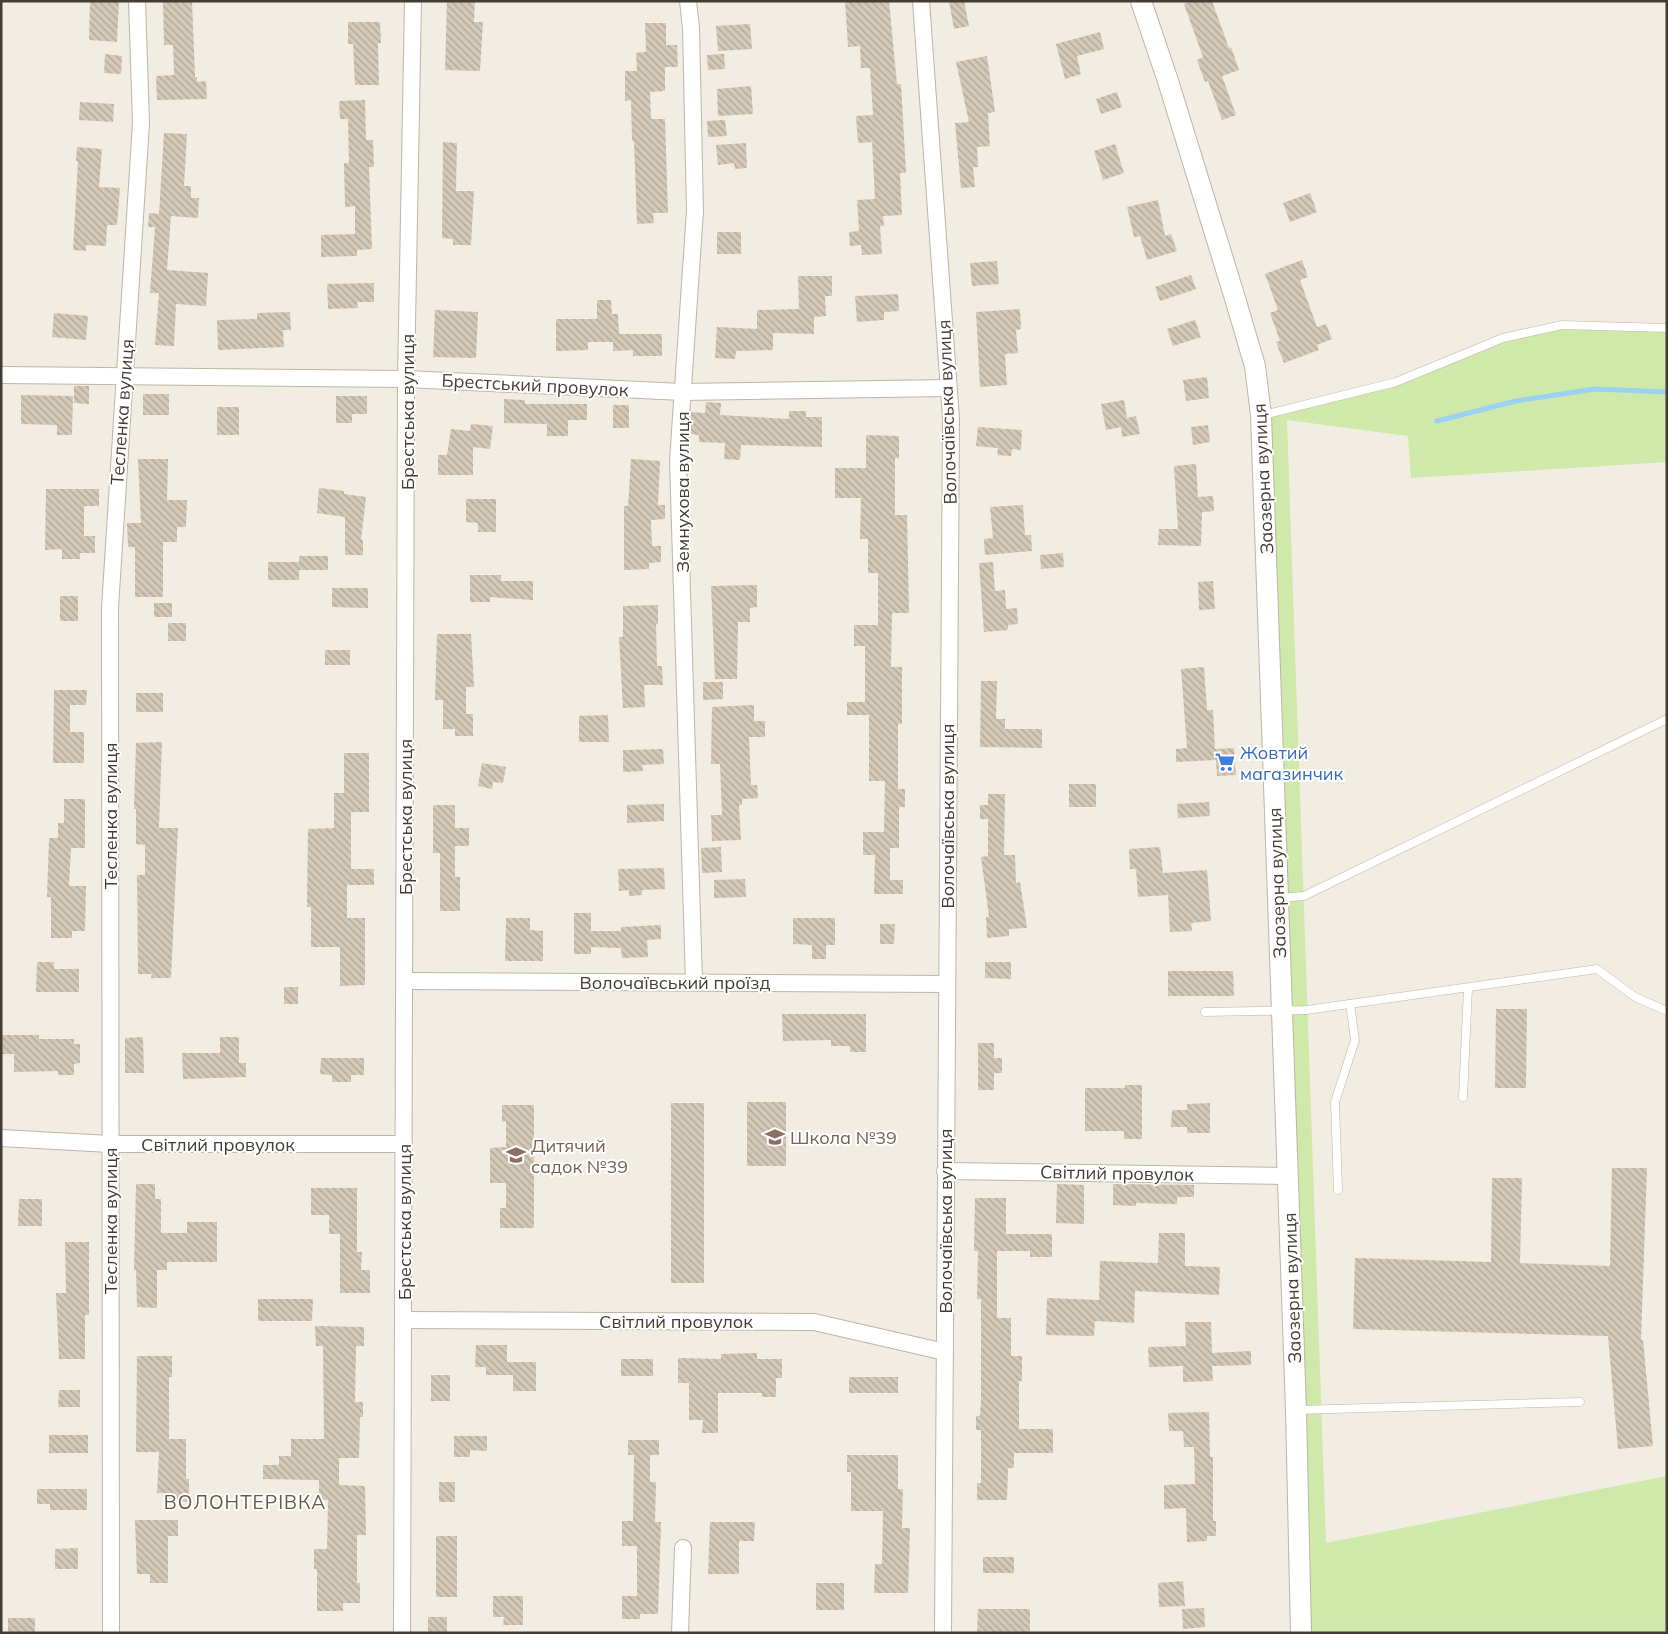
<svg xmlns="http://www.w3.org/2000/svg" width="1668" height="1634" font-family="Mulish,sans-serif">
	<defs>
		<pattern id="building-back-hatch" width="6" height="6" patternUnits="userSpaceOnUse" patternTransform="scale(1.25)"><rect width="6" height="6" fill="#d4c8b7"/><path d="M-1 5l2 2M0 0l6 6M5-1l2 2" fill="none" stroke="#aea495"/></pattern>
	</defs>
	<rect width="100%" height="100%" fill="#f2ede2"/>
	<!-- green -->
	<path fill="#cee9a9" d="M1562,325L1667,328V462L1411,478L1408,436L1287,420L1326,1543L1667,1476V1633H1301L1261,415L1396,382L1503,338Z"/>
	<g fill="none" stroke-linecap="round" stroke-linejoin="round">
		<!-- stream -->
		<path stroke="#9bd2f2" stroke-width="5" d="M1437,421L1516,401L1595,389L1667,392"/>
	</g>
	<!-- building -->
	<g fill="url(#building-back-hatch)">
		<path d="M90,1H119L117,42L89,40Z"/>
		<path d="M163,1H192L195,77H197V82L206,81L207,99L157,100L156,76L174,75L173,45H164Z"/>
		<path d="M447,1H475L474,22H483L480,71L445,70Z"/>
		<path d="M845,1H889L897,84H901L906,173H900L902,215L883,216L884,226H880L882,254L862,255L861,245L850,246L849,232L859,231L857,200L875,199L872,142L858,143L856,116L873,115L870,68H861L860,46L848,47Z"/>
		<path d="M949,1H964L969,26L954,29Z"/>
		<path d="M1192,1H1212L1229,48L1231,47L1239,70L1222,76L1236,115L1222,120L1208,81L1205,82L1197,60L1203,57L1184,4Z"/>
		<path d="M348,22H380L381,43H378L379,85H355L353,44H348Z"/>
		<path d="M645,23H666V45H677L678,67H665V91L650,92L651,119H665L668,213H653L654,223L637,224L634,141H632L631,100L625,101V71H637L636,53L646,52Z"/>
		<path d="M750,24L752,49L718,51L716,26Z"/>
		<path d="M1100,32L1104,49L1077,56L1081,74L1065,79L1056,44Z"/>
		<path d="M105,54L122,56L121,74L104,73Z"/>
		<path d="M724,54L725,69L708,70L707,55Z"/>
		<path d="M987,56L995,112L988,113L990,146L977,147L978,167H973L975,187L961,188L955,123L969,122L956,62Z"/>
		<path d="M751,86L753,114L718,116L717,89Z"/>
		<path d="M1117,92L1122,107L1101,114L1096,99Z"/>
		<path d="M365,100L366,140H373L374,167H369L372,249L357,250V256L321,257V235L355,234V206L345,207L344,163H349L348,119H340L339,101Z"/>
		<path d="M80,102L114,104L113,122L79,120Z"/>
		<path d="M725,120L727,136L708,137L707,121Z"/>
		<path d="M164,133L187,134L184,186H191V198H199L198,218L171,216L167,270L208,273L206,306L176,304L174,346L155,345L159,293H150L155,227H148L149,213L159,214Z"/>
		<path d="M443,142L457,143L456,191H474L471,245H453V239L442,238Z"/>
		<path d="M746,143L747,168L735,169L734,163L718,165L716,145Z"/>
		<path d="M1115,144L1124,173L1103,180L1094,151Z"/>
		<path d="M77,147L102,149L99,187L120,188L117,225H107L106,246L86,245V251L73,250L78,161H76Z"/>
		<path d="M1310,193L1317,212L1290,222L1283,203Z"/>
		<path d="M1158,200L1165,236L1171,234L1177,251L1147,260L1140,236L1134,237L1127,207Z"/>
		<rect x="717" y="232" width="24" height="22"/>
		<path d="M1302,260L1308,277L1300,280L1317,327L1326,324L1332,339L1317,345L1319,350L1284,363L1276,342L1280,341L1270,313L1278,310L1265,274Z"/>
		<path d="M997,261L999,284L972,286L970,263Z"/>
		<path d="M1191,275L1196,289L1160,301L1155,287Z"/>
		<path d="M798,276H832V296H825L826,316L814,317V334L773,333V350L736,351L735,359L715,358L717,327L757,329V310L799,309Z"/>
		<path d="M374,283V302H357L358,308L328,309L327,284Z"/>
		<path d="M898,294L899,311L884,312V320L857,322L855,296Z"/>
		<path d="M597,300H611L612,314H618L619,334H662V356H633V350L613,351V342H588V350L556,351V319H597Z"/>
		<path d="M1020,309L1021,329L1016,330L1018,353L1005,354L1007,385L980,387L976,312Z"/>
		<path d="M435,310L478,312L476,358L433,357Z"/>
		<path d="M290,312L291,330H283L284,347L218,350L217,320L257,319V313Z"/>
		<path d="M54,313L88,316L86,340L52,337Z"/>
		<path d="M1195,320L1201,337L1173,346L1167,329Z"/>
		<path d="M1207,377L1209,398L1186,401L1183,380Z"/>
		<path d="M74,386H89V404L74,403Z"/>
		<rect x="143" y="394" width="26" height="21"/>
		<path d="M21,395L73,396L72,435H57V425L21,424Z"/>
		<path d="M336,396H367V414H352V423H336Z"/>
		<path d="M504,399L525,400V404H587V420H568V436H547V424L504,423Z"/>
		<path d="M1124,400L1127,418L1136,416L1140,434L1122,437L1121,427L1106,430L1101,404Z"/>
		<path d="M706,402L721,403L720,415L789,419V411H806V417H822V447L741,445L740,460L724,459L725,443L699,442V435L690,434L691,412L705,413Z"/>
		<rect x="613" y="405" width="16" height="23"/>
		<rect x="217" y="407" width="22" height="28"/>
		<path d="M471,424L493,426L490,449L473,447V475H438V455H447L451,429L470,431Z"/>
		<path d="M1208,425L1210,442L1193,445L1191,427Z"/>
		<path d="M978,427L1022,430L1021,450L1012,449L1011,456L997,455L998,448L976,446Z"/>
		<path d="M866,435L899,436V458H895V515H907L909,613H892L891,667H902V724H898V789H905V807H899V848H890V880H903V894H874L875,855H863V832H884L885,781H869V715H847V702H865V646H854V625H878V573H868V539H860L861,498H835V468H866Z"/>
		<path d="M138,459H168L167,500H187L186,527H177V542H163V597H135V547H128L127,523H141Z"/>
		<path d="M631,459L660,461L658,505H665V519L651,520L652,546H661V562L649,563V569L624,570V506H628Z"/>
		<path d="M1196,464L1198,497L1213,496L1214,511L1202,512L1201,546L1158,545L1159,529H1178L1174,466Z"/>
		<path d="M319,488L344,491V494L366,497L361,540H363V555H345V517L317,513Z"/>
		<path d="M46,489H99V506H84V536H95V553H80V559H62V549L45,550Z"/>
		<path d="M466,499H496V532H478V523L466,522Z"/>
		<path d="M1023,505L1025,535H1031L1032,551L985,555L984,539L993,538L990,507Z"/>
		<path d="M1063,553L1064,567L1041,569L1040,555Z"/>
		<path d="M299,556H328V570H299V580H268V562H299Z"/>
		<path d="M993,562L995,591L1005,590L1006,609L1017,608L1018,624L1008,625V630L984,632L979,563Z"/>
		<path d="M470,575H501V581H533V600L490,597V602H470Z"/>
		<path d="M1213,581L1215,609L1199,610L1198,582Z"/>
		<path d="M757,585V607L750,608V622H738L737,679H715L711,586Z"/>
		<path d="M332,588H368V608L332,607Z"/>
		<rect x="60" y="596" width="18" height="25"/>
		<rect x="154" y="603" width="18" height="14"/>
		<path d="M658,605V624H656L657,666H662L663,685H644L645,707L623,708L619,637H623V606Z"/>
		<rect x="168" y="623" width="18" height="18"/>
		<path d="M437,634H471L474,687H466V714H473V736H455V729H443V700H435Z"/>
		<rect x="325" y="650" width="25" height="15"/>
		<path d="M1204,667L1207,710H1213L1215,749L1234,748L1236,775L1217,776L1216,760L1176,762V749L1187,748L1181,669Z"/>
		<path d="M981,681H997L996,719H1005V729H1042V748L980,747Z"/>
		<path d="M703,682H723V699L703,700Z"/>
		<path d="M54,690H87L86,705H70V732H84V763H53Z"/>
		<rect x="136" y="693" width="27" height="19"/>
		<path d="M754,705V721H765V737H749L751,785H757L758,798L742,799V805H739L741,840L712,841L711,815H722L720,764H711L712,707Z"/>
		<path d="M608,715L609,742H579V716Z"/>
		<path d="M162,742L159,828H178L171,978H151L152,974H138L137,875H145V845L136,844V809H134L136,743Z"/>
		<path d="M663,749L664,764L642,765L643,771L623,772V750Z"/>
		<path d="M344,753H369V812H351V869H374V885H347V918H365V985L340,986V947H311V907H307L308,829L334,828V793H344Z"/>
		<path d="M482,763L506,767L503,783L493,782L492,789L478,786Z"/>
		<rect x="1069" y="784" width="27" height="23"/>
		<path d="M988,794H1005L1004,855H1015L1016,883L1020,882L1027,928L1009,929V936L987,938L986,917H989L981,857L988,856V819H980V805H988Z"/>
		<path d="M64,799H85V848H71L69,886H86L85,931H72V938H51V897H47L49,838H58V823H64Z"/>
		<path d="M1209,802L1210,816L1178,818L1177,804Z"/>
		<path d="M664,804V821L627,823V805Z"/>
		<path d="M433,805H455V828H469V846H455V877H460V911H440V853H433Z"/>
		<path d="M721,847L722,872L702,873L701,848Z"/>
		<path d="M1160,847L1163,873L1207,870L1211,921L1191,923L1192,931L1170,932L1168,895L1138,897L1136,869H1130L1129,849Z"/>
		<path d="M664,868L665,889L642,890V895L629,896V890L619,891L618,869Z"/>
		<path d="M745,879L746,897L714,898V880Z"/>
		<path d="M574,913H591V931H621V927L661,925V939L647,940L648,957L622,958L621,948L591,947V954H574Z"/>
		<path d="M506,918H530V930L543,931V961H505Z"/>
		<path d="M793,918H835V945H826V959H812V945L793,944Z"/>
		<path d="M880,924H895L894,944H880Z"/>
		<path d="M37,962H54V969H79V992H36Z"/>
		<path d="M985,962H1011V979L985,978Z"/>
		<path d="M1168,971H1233L1234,996H1168Z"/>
		<rect x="284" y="987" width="14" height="17"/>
		<path d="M1496,1009H1527L1526,1088H1495Z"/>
		<path d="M782,1014H866V1052H850V1046H831V1040L783,1041Z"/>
		<path d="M1,1035H39V1039H74V1044H80V1063L74,1064V1075H58V1071L14,1072V1054H1Z"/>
		<path d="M143,1037L144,1073H125V1038Z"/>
		<path d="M220,1037H239V1063H246V1077L183,1079L182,1053H220Z"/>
		<path d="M978,1043H994V1058H1002V1073H994V1090H978Z"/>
		<path d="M321,1058H364V1075H351V1082H332V1075L320,1074Z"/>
		<path d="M1125,1085H1142V1139H1124V1131H1085V1088H1125Z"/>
		<rect x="747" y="1102" width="39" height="64"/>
		<rect x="671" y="1103" width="33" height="180"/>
		<path d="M1210,1103V1133H1187V1127H1171L1172,1110H1187V1104Z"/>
		<path d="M502,1105H534V1228H500V1208H506V1183H490V1148L506,1147V1121L502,1122Z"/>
		<path d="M1612,1168H1647L1641,1340H1643L1653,1446L1618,1449L1608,1336L1353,1329L1355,1258L1491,1262L1492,1178H1522L1520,1263L1610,1266Z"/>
		<path d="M136,1184H155V1199H161V1233H187V1222H217V1262H167V1270H157V1308L137,1307L136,1270H134Z"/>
		<path d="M1057,1184L1084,1185V1224L1056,1223Z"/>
		<path d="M1113,1184L1194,1185V1197H1177V1204L1136,1203V1206L1113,1205Z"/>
		<path d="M311,1188H357V1252H362L361,1270H370V1293H340V1234H329V1215H311Z"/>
		<path d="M975,1198H1006V1234H1052V1257H1030V1251H997V1318H1011V1356H1022V1381H1019V1429H1053V1453H1014V1468H1008L1007,1500H977V1483H981V1430H976V1416H980L981,1400V1299H977L978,1251H974Z"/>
		<path d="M19,1199H42V1226H18Z"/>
		<path d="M1159,1233H1185V1266L1220,1267L1219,1295L1135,1291L1134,1323L1095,1321L1094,1336L1046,1335L1047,1298L1099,1300L1100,1261L1158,1263Z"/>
		<path d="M65,1242H89V1315H85V1359H59L56,1293H66Z"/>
		<path d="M258,1299H313L312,1321H258Z"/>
		<path d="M1185,1322H1211L1212,1353L1251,1351V1365L1212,1366L1213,1381L1183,1382V1366L1149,1367L1148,1347L1186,1346Z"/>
		<path d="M315,1326L364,1327V1346H356L355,1402H363V1417H360L359,1458H339V1485L365,1486L366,1535H357V1583H360V1603H343V1611H317V1569H314V1549H327L328,1500H319V1480L263,1479V1465H279V1456H291V1439H324L323,1346H316Z"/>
		<path d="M476,1345H507V1362H536V1391H513V1375H486V1367H475Z"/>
		<path d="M757,1353V1359H782V1378H776V1397H762V1393H718V1433H702L703,1420H689V1383H678V1358L721,1359V1354Z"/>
		<path d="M137,1356H172V1377H169V1439H186V1479H189V1502H170V1493H157L159,1452H136Z"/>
		<rect x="621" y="1359" width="32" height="17"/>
		<rect x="431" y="1375" width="19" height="26"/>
		<rect x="849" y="1377" width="49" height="16"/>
		<path d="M59,1390H80V1407H58Z"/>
		<path d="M1209,1412L1210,1457H1213V1521H1216V1536H1207V1541L1187,1542L1186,1508L1164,1509V1485L1195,1484L1194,1447H1184L1183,1431H1169L1168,1413Z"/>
		<rect x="49" y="1435" width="39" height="18"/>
		<path d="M454,1436H487V1451L470,1450V1457H454Z"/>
		<path d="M628,1440H659V1455H650V1482H656L655,1522H661L658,1614H640V1619H622V1596H637V1546H622V1521H633L634,1455H628Z"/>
		<path d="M847,1455H898V1489H903L902,1528H910L908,1593H874L875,1564H882L883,1511H851V1472H847Z"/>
		<rect x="439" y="1482" width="16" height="20"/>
		<path d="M37,1489H87V1510H50V1504H37Z"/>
		<path d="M135,1520H178V1536H168V1583H150V1574H137Z"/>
		<path d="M710,1522H755L754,1541H739V1574H708Z"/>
		<rect x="436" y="1536" width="21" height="61"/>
		<path d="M78,1548V1569H55V1549Z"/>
		<rect x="983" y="1557" width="31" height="16"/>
		<path d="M1183,1581L1185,1606L1159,1607L1158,1583Z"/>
		<rect x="816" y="1583" width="28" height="27"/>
		<path d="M493,1596H523V1625H503L504,1617H493Z"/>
		<path d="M1204,1608L1205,1627L1183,1629L1182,1609Z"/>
		<path d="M978,1609H1030V1633H977Z"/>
		<rect x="428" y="1617" width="19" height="16"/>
		<rect x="8" y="1618" width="27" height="15"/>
	</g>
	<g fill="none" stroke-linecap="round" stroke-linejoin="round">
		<defs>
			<g id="service">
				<path d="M1263,415L1396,382L1503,338L1562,325L1667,328"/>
				<path d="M1280,898L1304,896L1667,719"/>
				<path d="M1205,1012L1307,1010L1597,969L1635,997L1667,1011"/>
				<path d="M1463,1097L1468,988"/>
				<path d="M1338,1190L1335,1102L1355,1040L1350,1004"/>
				<path d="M1297,1410L1580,1402"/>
			</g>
			<g id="minor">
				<path d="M688,1L691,28L695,211L678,461L694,982"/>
				<path d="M921,1L951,419L943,1633"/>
				<path d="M1,375L406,379L683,392L948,388"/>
				<path d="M405,981L946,984"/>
				<path d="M1,1138L110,1144H404"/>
				<path d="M945,1171L1288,1176"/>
				<path d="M404,1320L814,1322L945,1352"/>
				<path d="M111,1633L110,608L141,123L137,1"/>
				<path d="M402,1633L406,379L413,1"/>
				<path d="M680,1633L683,1548"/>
			</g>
			<path id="tertiary" d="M1141,1L1168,81L1234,295L1255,366L1261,415L1296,1410L1301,1633"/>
		</defs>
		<!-- service casing -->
		<use href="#service" stroke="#beb4a5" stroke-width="9"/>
		<!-- minor casing -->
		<use href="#minor" stroke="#beb4a5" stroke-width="18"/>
		<!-- tertiary casing -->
		<use href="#tertiary" stroke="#beb4a5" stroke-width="22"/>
		<!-- service -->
		<use href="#service" stroke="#fff" stroke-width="8"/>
		<!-- minor -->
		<use href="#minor" stroke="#fff" stroke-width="16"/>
		<!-- tertiary -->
		<use href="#tertiary" stroke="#fff" stroke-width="20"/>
	</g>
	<!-- icons -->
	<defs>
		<symbol id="supermarket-bare" viewBox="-9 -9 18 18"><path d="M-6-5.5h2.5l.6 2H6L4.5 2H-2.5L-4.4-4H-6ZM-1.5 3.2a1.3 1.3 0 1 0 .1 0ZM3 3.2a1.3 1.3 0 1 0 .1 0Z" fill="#3f7fe0" stroke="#fff" stroke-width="2.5" paint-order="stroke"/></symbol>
		<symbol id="school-bare" viewBox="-9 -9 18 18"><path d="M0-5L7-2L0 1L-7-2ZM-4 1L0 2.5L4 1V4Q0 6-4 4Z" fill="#8d6e63" stroke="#fff" stroke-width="2.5" paint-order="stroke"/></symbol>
	</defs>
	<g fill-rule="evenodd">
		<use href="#supermarket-bare" x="1211" y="748" width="28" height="28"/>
		<use href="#school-bare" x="761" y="1123" width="28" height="28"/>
		<use href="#school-bare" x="502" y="1141" width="28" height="28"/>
	</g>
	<g text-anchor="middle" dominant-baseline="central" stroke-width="4" stroke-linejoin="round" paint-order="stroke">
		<!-- street labels -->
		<g font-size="18" fill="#443c33" stroke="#fff">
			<text transform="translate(535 385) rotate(3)">Брестський провулок</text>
			<text transform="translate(122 412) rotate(-86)">Тесленка вулиця</text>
			<text transform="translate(407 412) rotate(-90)">Брестська вулиця</text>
			<text transform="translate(947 412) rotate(-92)">Волочаївська вулиця</text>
			<text transform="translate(1263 479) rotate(-93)">Заозерна вулиця</text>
			<text transform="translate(682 492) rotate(-90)">Земнухова вулиця</text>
			<text transform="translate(110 816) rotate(-90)">Тесленка вулиця</text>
			<text transform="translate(947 816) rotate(-90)">Волочаївська вулиця</text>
			<text transform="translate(405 817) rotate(-90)">Брестська вулиця</text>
			<text transform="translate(1277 883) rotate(-92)">Заозерна вулиця</text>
			<text x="675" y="982">Волочаївський проїзд</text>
			<text x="218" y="1144">Світлий провулок</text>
			<text transform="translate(1117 1173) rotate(1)">Світлий провулок</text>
			<text transform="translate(110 1221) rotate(-90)">Тесленка вулиця</text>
			<text transform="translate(945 1221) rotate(-90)">Волочаївська вулиця</text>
			<text transform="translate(404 1222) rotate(-90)">Брестська вулиця</text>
			<text transform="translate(1292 1288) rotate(-92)">Заозерна вулиця</text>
			<text x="676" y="1321">Світлий провулок</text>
		</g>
		<!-- shop labels -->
		<g font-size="18" fill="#366cbe" stroke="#fff" text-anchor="start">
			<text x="1240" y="752">Жовтий<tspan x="1240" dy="21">магазинчик</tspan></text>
		</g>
		<!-- education labels -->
		<g font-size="18" fill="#785e54" stroke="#fff" text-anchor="start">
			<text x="790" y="1137">Школа №39</text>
			<text x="531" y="1145">Дитячий<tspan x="531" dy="21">садок №39</tspan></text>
		</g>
		<!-- neighbourhood labels -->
		<g font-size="19" letter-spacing="1" fill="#675a4a" stroke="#fff">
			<text x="245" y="1502">ВОЛОНТЕРІВКА</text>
		</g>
	</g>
	<!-- border -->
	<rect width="1668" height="1634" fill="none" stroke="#443c33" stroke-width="5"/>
</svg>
